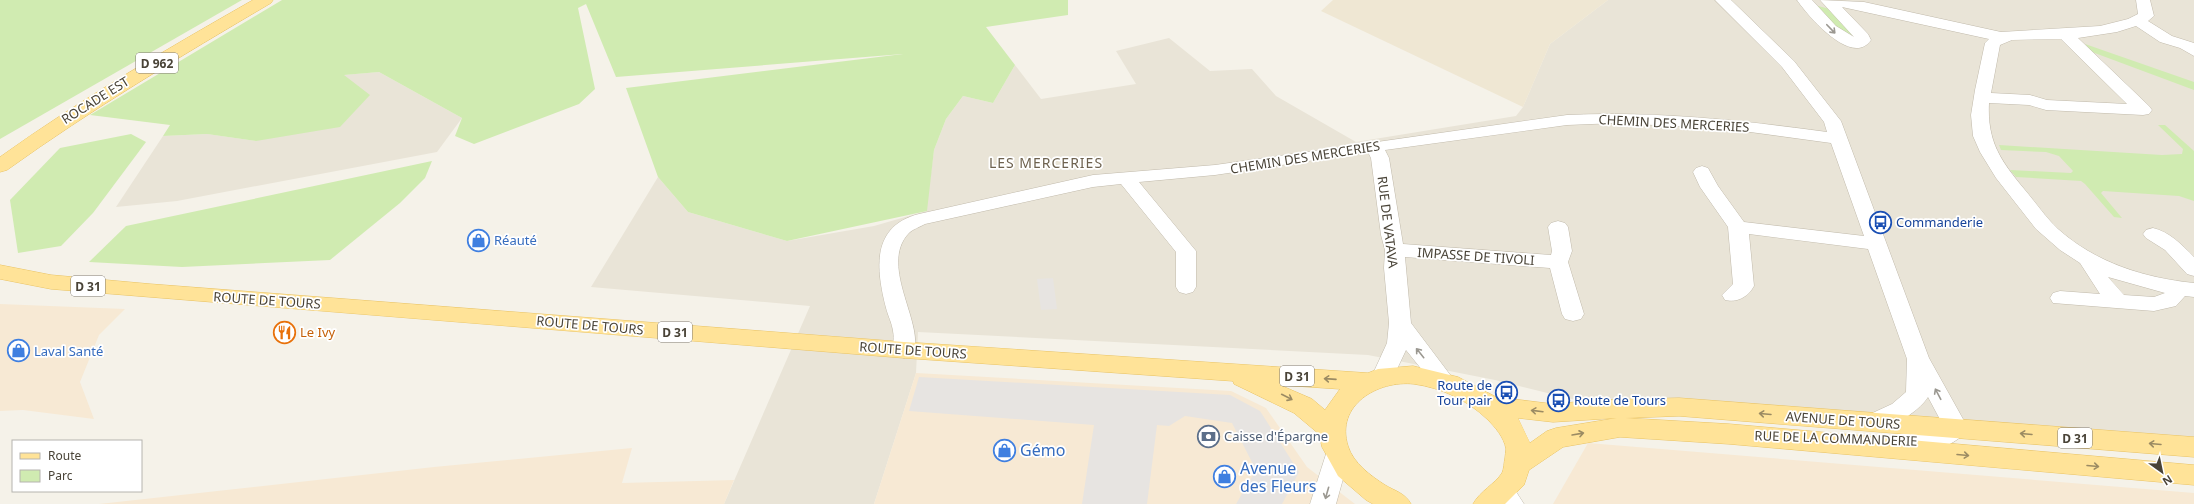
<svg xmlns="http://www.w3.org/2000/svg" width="2194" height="504" font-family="'Noto Sans',sans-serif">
	<rect width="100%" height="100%" fill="#f5f2e9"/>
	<!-- residential -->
	<g fill="#e9e4d7">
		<path d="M1608,0H2194V438L1865,415L1576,400L1495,380L1368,355L918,332L916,373L874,504H724L810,306L591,287L658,177L688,212L787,241L874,226L926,211L934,150L946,119L963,96L993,103L1015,65L1041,99L1136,84L1116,51L1169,38L1210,71L1252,69L1276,96L1356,142L1516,116L1523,107L1550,44Z"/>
		<path d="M379,72L462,118L437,152L177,201L116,207L163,136L207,134L256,141L343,75Z"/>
	</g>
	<!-- commercial -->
	<g fill="#f7e9d4">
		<path d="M0,304L125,309L99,335L80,382L94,419L23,410L0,411Z"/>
		<path d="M916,373L1231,391L1266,408L1307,467L1355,504H874Z"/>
		<path d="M1588,443L2194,493V504H1553Z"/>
		<path d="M632,448L622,483L734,480L724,504H99L434,467Z"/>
	</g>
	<!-- education -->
	<path fill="#efe7d3" d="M1333,0H1608L1550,44L1523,107L1321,11Z"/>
	<!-- green -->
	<g fill="#d0ebb1">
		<path d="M0,0H242L0,139Z"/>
		<path d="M282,0H1068V15L986,27L1015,65L993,103L963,96L946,119L934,150L927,211L787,241L688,212L658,177L626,88L903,54L616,77L586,4L578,8L595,89L579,104L474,144L455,136L462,118L379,72L344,75L370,95L340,127L256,141L207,134L163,136L170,125L90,115Z"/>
		<path d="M1818,6L1830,9L1856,36L1850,40L1815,7Z"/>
		<path d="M2085,44L2194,82V90L2092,52Z"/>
		<path d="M2158,125H2165L2194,151V201L2179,196L2103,191L2101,193L2122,218L2114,217L2085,184L2081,181L2016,177L2010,170L2071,173L2073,171L2059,156L2046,152L2001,150L1999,145L2162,155L2182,154L2183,149Z"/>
		<path d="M131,134L146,142L93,213L61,246L18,253L10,200L60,148Z"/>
		<path d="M432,161L425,178L400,203L330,260L182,267L89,262L126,226Z"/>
	</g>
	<!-- parking -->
	<g fill="#e7e4e1">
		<path d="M1053,278L1057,309L1041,310L1037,279Z"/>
		<path d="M919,377L1230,395L1260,411L1299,472L1282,504H1236L1256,470L1232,423L1185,416L1169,426L1157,425L1147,504H1082L1094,425L909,411Z"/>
	</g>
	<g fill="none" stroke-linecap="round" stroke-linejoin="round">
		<defs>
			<g id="minor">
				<path d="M1715,0H1731L1794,61L1841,121L1929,358L1968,428C1955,451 1914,455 1892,448L1888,442L1892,436C1909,430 1926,436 1943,425L1928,397C1918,413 1884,434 1866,428L1862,422L1866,416L1892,404L1906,392L1907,359L1868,249L1749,234L1754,286C1748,297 1737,303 1725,300L1722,295L1733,284L1728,227L1700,187L1693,172L1696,168L1702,166L1708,168L1718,186L1744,222L1864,236L1831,143L1728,129L1617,123L1567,125L1385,150L1389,158L1403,244L1551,255L1552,251L1548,227L1551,223L1558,221L1565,223L1568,227L1572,251L1568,262L1584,314L1581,319L1573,321L1565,319L1562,314L1550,268L1405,257L1411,323L1454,380L1451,386L1443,388L1435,386L1406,350L1390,384L1382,386L1374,384L1371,378L1387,343L1389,323L1384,268L1385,250L1381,235L1371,158L1368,152L1215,175L1139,182L1196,251V287L1193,292L1186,294L1179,292L1176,287V252L1121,184L1093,187L925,224C920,227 913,229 909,233C877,266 928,328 912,355L904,358L896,355C891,347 895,340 893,331C892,323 888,316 886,308C876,269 871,226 919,214L1093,175L1215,165L1567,115C1656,111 1739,120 1827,132L1824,122L1782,67Z"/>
				<path d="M1797,0H1812L1836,26L1854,37L1820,0L1864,2L2001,32L2100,26L2128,19L2138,14L2136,0H2150L2154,16L2148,21L2172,36L2194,43V56L2180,48L2160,42L2136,26L2117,32L2078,38L2149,106L2152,110L2149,114L2143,115L2046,110L2029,105L1989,103C1987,142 2001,161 2025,190C2036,203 2046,218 2058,229C2096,263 2145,278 2194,283V297L2185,296L2176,306L2154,311L2053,303L2050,298L2053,293L2060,291L2100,294L2080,263L2060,250L2036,229L1996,178L1980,152L1973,136L1971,115L1975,90L1985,43L1989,39L1842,7L1868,34L1871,40C1852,68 1807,15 1797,0ZM2061,39L2127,104L2047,100L2030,95L1991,93L2000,45L2012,40ZM2108,277L2165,293L2154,297L2124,295Z"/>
				<path d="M2153,228C2170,232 2182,245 2194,257V276L2187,274L2165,250L2146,238L2143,234L2146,230Z"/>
				<path d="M1338,445L1347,448L1350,454L1336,504H1310L1326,454L1329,448Z"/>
				<path d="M1504,484L1513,487L1524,504H1497L1492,494L1495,487Z"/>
			</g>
			<g id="major">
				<path d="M253,0H273L271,3C181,56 92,109 7,170L0,172V157C81,99 167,49 253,0Z"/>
				<path d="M0,265L51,275L150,284L904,342L1368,373L1378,369L1413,366L1458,377L1496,397L1553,404L1599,400L1679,398L2194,437V457L1679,416L1625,418L1729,424L2194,465V485L1729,444L1620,437L1563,447L1529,470L1524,485L1505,504H1473C1480,491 1495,484 1502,473C1504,469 1504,462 1505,458C1505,455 1506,452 1506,449C1504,437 1495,427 1487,419C1467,400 1442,388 1414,384C1378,380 1335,405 1348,446C1353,463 1371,476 1385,485C1395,491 1405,493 1411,504H1373L1366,500L1338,476L1322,447L1319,434L1294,413L1234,384L1233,381L904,358L51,289L0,279ZM1280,385L1340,389L1325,410L1312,399ZM1518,418L1553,422L1617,418L1556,428L1547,431L1530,443Z"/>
			</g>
		</defs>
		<!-- minor casing -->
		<use href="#minor" stroke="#c1baab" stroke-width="1"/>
		<!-- major casing -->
		<use href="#major" stroke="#e9c364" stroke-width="1"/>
		<!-- minor -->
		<use href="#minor" fill="#fff" fill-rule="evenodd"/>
		<!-- major -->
		<use href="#major" fill="#ffe398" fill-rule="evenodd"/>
	</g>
	<!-- one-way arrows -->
	<defs><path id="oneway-shaft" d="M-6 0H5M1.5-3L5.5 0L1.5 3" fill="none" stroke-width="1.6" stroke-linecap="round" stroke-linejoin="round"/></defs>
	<g stroke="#9b9891">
		<use href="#oneway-shaft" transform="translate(1831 29) rotate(46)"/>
		<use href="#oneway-shaft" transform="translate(1420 353) rotate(-129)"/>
		<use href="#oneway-shaft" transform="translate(1938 394) rotate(-118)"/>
		<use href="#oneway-shaft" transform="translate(1327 493) rotate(106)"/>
	</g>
	<g stroke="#9b8b63">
		<use href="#oneway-shaft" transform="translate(1330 379) rotate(-176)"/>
		<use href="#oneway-shaft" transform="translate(1287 397) rotate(27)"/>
		<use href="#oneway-shaft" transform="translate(1537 411) rotate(-173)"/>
		<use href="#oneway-shaft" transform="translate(1765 414) rotate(-175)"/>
		<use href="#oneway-shaft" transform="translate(1578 434) rotate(-10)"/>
		<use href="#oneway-shaft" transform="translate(2026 434) rotate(-175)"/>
		<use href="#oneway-shaft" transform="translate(2155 444) rotate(-175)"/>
		<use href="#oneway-shaft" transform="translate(1963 455) rotate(5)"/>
		<use href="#oneway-shaft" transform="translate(2093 466) rotate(5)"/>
	</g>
	<!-- icons -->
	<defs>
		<symbol id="bus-ring" viewBox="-11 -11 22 22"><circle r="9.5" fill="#fff" stroke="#1a4fb4" stroke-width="1.5"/><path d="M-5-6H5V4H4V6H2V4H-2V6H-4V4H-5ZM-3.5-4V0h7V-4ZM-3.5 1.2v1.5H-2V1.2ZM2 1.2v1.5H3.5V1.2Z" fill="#1a4fb4"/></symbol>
		<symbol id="shop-ring" viewBox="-11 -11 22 22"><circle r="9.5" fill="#fff" stroke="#3f7fe0" stroke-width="1.5"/><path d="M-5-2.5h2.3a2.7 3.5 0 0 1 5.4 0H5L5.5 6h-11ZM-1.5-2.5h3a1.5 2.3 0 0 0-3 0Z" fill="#3f7fe0"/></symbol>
		<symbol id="restaurant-ring" viewBox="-11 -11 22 22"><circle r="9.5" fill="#fff" stroke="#e8710a" stroke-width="1.5"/><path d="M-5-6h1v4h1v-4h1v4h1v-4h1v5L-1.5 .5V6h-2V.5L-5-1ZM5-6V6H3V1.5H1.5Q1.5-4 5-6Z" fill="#e8710a"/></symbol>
		<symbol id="bank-ring" viewBox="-11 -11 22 22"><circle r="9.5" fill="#fff" stroke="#5c6f8a" stroke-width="1.5"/><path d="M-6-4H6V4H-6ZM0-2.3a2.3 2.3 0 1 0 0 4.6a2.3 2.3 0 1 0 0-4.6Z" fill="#5c6f8a"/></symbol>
	</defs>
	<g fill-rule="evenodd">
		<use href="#bus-ring" x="1868" y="210" width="25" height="25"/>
		<use href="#shop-ring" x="466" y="228" width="25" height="25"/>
		<use href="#restaurant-ring" x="272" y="320" width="25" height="25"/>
		<use href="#shop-ring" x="6" y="338" width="25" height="25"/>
		<use href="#bus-ring" x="1494" y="380" width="25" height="25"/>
		<use href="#bus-ring" x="1546" y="388" width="25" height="25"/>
		<use href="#bank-ring" x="1196" y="424" width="25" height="25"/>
		<use href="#shop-ring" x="992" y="438" width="25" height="25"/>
		<use href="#shop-ring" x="1212" y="464" width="25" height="25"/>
	</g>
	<g text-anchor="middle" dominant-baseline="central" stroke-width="3.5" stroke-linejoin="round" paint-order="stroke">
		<!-- shield labels -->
		<g fill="#fff" stroke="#807b73" stroke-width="1">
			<rect x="136" y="53" width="42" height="20" rx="3"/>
			<rect x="71" y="276" width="34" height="20" rx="3"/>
			<rect x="658" y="322" width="34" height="20" rx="3"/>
			<rect x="1280" y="366" width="34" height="20" rx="3"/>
			<rect x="2058" y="428" width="34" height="20" rx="3"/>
		</g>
		<g font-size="12" font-weight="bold" fill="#494337">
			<text x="157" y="63">D 962</text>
			<text x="88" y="286">D 31</text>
			<text x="675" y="332">D 31</text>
			<text x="1297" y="376">D 31</text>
			<text x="2075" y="438">D 31</text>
		</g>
		<!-- street labels -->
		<g font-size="13" fill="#494337" stroke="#fff">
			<text transform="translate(95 100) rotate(-32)">ROCADE EST</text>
			<text transform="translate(1674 123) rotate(3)">CHEMIN DES MERCERIES</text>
			<text transform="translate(1305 157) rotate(-9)">CHEMIN DES MERCERIES</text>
			<text transform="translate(1388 222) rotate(83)">RUE DE VATAVA</text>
			<text transform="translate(1476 256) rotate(4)">IMPASSE DE TIVOLI</text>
			<text transform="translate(267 300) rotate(4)">ROUTE DE TOURS</text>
			<text transform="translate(590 325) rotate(5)">ROUTE DE TOURS</text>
			<text transform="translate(913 350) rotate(4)">ROUTE DE TOURS</text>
			<text transform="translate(1843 420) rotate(4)">AVENUE DE TOURS</text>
			<text transform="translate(1836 438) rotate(2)">RUE DE LA COMMANDERIE</text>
		</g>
		<!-- transit labels -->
		<g font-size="13" fill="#164399" stroke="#fff" text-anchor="start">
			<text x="1896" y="222">Commanderie</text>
			<text x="1492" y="385" text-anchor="end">Route de<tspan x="1492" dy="15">Tour pair</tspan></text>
			<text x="1574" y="400">Route de Tours</text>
		</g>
		<!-- shop labels -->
		<g font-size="13" fill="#366cbe" stroke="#fff" text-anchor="start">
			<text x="494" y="240">Réauté</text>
			<text x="34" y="351">Laval Santé</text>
		</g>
		<!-- food labels -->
		<g font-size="13" fill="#c56008" stroke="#fff" text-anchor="start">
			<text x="300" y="332">Le Ivy</text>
		</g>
		<!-- service labels -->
		<g font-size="13" fill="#4e5e75" stroke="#fff" text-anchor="start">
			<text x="1224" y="436">Caisse d'Épargne</text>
		</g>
		<!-- neighbourhood labels -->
		<g font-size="14" letter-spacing="1" fill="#6d614e" stroke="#fff">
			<text x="1046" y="162">LES MERCERIES</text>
		</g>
		<!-- near-shop labels -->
		<g font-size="16" fill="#366cbe" stroke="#fff" text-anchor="start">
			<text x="1020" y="450">Gémo</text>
			<text x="1240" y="468">Avenue<tspan x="1240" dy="18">des Fleurs</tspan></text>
		</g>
	</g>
	<!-- legend -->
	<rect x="12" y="440" width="130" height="52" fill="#ffffff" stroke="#b6b4af"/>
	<rect x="20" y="453" width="20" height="6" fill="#ffe398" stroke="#b6b4af"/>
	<text x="48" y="460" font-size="12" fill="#494337">Route</text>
	<rect x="20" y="470" width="20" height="12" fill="#d0ebb1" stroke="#b6b4af"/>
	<text x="48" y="480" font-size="12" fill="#494337">Parc</text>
	<!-- north arrow -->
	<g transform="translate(2162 472) rotate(147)" stroke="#ffffff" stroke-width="3" paint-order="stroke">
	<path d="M0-3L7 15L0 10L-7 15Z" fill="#494337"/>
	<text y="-6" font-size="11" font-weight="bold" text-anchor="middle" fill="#494337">N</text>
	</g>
</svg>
